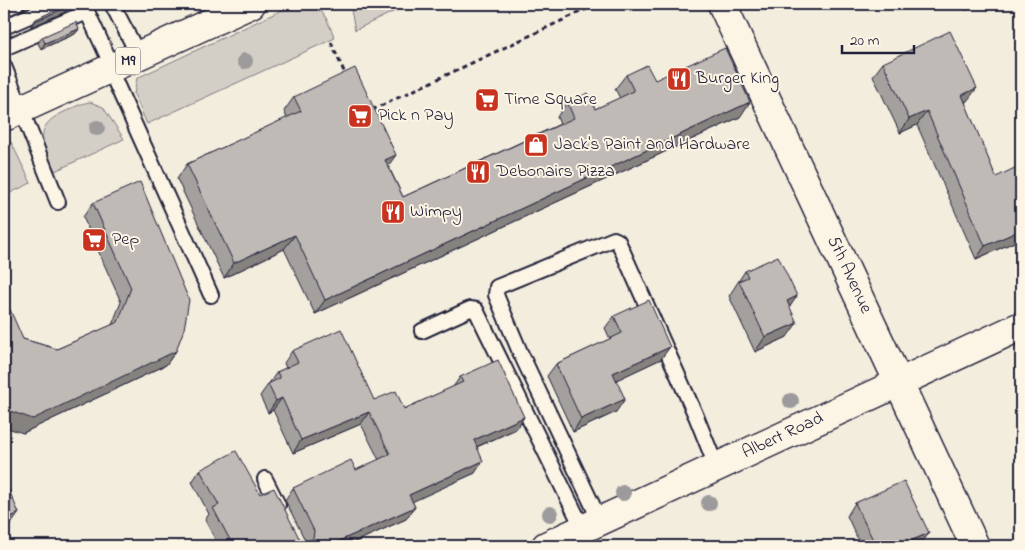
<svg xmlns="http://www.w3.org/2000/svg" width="1025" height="550" font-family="'Indie Flower',sans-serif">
	<rect width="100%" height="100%" fill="#f3edde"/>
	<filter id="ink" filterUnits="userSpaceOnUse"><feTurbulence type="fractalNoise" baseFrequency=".02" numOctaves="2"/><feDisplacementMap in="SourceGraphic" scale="10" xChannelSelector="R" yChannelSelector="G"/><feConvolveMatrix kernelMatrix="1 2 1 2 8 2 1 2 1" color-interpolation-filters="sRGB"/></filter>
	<g filter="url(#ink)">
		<!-- green -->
		<g fill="#d4cfc6" stroke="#7b7880">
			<path d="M295,4L317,5L326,18L335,38L147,124L134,94L137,78Z"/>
			<path d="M353,4H410L355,30L351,10Z"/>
			<path d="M90,102L103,107L124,139L55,171C43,145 31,127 64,112C73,108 81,103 90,102Z"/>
			<path d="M11,142L31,183L4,196V145Z"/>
		</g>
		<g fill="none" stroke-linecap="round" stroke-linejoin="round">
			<defs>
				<g id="service">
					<path d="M112,4L139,56"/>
					<path d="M84,5L113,68"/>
					<path d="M4,9L16,4"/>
					<path d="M4,27L57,4"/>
					<path d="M4,48L87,12"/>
					<path d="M4,66L58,202"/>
					<path d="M110,70L211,295"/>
					<path d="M422,331L470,309L476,310L583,529"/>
					<path d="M265,479L278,505"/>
					<path d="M600,521L520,352L496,295L497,287L614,239L618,241L696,416L716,466"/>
				</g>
				<g id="minor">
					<path d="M722,4L975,546"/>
					<path d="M546,546L1021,326"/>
				</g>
				<path id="primary" d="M4,117L251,4"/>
			</defs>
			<!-- service casing -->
			<use href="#service" stroke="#22223b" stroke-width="18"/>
			<!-- minor casing -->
			<use href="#minor" stroke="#22223b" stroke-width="31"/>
			<!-- primary casing -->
			<use href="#primary" stroke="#22223b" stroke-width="31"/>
			<!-- path -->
			<g stroke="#22223b" stroke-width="3" stroke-dasharray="5 4" stroke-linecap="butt">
				<path d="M331,42L346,76"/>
				<path d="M372,110L597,4"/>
			</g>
			<!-- service -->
			<use href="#service" stroke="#fcf5e5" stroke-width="14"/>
			<!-- minor -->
			<use href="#minor" stroke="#fcf5e5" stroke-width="28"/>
			<!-- primary -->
			<use href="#primary" stroke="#fcf5e5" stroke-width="28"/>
		</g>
		<!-- trees -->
		<g fill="#9d9a9b">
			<circle cx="245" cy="61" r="8"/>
			<circle cx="97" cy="128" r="8"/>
			<circle cx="791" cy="401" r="8"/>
			<circle cx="623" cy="493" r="8"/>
			<circle cx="709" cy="503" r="8"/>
			<circle cx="550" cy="514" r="8"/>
		</g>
		<!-- wall -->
		<g fill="#a4a09d" stroke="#22223b">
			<path d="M24,4H37L24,9Z"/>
			<path d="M964,4H987L966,10Z"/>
			<path d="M65,12L31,27V25L34,20Z"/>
			<path d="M79,29L75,34L41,49L38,43L42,37Z"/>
			<path d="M883,63L967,101L965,103L1021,239L976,259L917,125L900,133L873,76Z"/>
			<path d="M626,75L655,80L740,117L315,314L284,249L224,278L177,179L187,164L287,118L284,111L294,97L388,165L403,197L560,124L557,117L567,102L595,109L620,98L615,89Z"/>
			<path d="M93,203L176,351L166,365L23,433V339L57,349L112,325L121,302L83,217Z"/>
			<path d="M745,271L797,296L790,306L787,337L755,352L729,296Z"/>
			<path d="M614,316L661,359L616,380V412L573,432L547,376L556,364L610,339L605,328Z"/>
			<path d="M292,351L374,400L404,409L453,387L460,377L524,417L516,429L477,447L475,473L412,501L415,507L406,519L346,546H216L218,545L205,520L209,514L192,482L200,470L260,494L299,538L306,542L285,500L293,488L356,470L379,460L361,424L293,453L273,410L268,413L260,396L277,372L286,368L284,363Z"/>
			<path d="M855,503L929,533L920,545L917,546H861L847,516Z"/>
		</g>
		<!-- shaded-wall -->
		<g fill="#86827f" stroke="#22223b">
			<path d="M27,4H37L24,9Z"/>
			<path d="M970,4H987L966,10Z"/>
			<path d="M69,6L65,12L31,27L35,21Z"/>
			<path d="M79,29L75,34L41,49L45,43Z"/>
			<path d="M977,88L967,101L952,108L962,95Z"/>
			<path d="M750,102L740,117L315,314L325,300Z"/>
			<path d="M927,111L917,125L900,133L909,119Z"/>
			<path d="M396,155L386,169L385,160Z"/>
			<path d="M1021,230V239L976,259L985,246Z"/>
			<path d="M295,235L284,249L224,278L234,263Z"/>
			<path d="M797,296L787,311V301Z"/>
			<path d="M797,323L787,337L755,352L765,337Z"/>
			<path d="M670,347L661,359L604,386L613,373Z"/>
			<path d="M176,351L166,365L23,433L4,427V409Z"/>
			<path d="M282,398L273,410L268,413L276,401Z"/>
			<path d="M625,399L616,412L573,432L581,419Z"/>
			<path d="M369,412L361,424L293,453L301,440Z"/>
			<path d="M524,417L516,429L465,452L474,440Z"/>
			<path d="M483,461L475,473L401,507L409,495Z"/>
			<path d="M415,507L406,519L346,546H328Z"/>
			<path d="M19,513L9,527L4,529V520Z"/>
			<path d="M929,533L920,545L917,546H906L910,541Z"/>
		</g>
		<!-- building -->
		<g fill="#bfbab6" stroke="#22223b">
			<path d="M68,4L69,6L35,21L34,20Z"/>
			<path d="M76,22L79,29L45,43L42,37Z"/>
			<path d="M950,31L977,88L962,95L996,177L1021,165V230L985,246L927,111L909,119L883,63Z"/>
			<path d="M725,48L750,102L325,300L295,235L234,263L187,164L301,111L294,97L355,68L396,155L385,160L403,197L574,118L567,102L588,93L595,109L634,91L626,75L647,65L655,80Z"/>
			<path d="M140,182L189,300L184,329L176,351L33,419L4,409V296L23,339L57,349L118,322L131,288L93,203Z"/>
			<path d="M778,256L797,296L787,301L797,323L765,337L739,281L748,277L745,271Z"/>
			<path d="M649,300L670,347L613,373L625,399L581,419L556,364L622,333L614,316Z"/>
			<path d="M341,329L374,400L396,391L404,409L463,382L460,377L498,360L524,417L474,440L483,461L409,495L415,507L328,546H216L230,540L213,508L219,505L200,470L236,451L260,494L274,488L299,538L306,543L313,539L314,531L293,488L351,460L356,470L390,454L369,412L301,440L282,398L276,401L268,384L280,378L277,372L298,362L292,351Z"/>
			<path d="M4,479L19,513L4,520Z"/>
			<path d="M904,481L929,533L910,541L912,546H876L855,503Z"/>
			<path d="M180,542L181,546H171Z"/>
		</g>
	</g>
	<!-- icons -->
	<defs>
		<symbol id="restaurant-square" viewBox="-11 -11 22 22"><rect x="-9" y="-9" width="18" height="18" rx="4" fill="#c8321e" stroke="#fcf5e5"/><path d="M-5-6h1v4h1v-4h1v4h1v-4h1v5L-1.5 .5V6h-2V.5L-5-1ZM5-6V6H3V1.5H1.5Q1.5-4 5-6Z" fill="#fff"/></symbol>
		<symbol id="supermarket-square" viewBox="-11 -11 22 22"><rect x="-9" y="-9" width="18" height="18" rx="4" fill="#c8321e" stroke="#fcf5e5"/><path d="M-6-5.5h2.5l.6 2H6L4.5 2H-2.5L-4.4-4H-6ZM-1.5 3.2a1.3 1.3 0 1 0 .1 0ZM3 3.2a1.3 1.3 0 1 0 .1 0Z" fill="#fff"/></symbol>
		<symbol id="shop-square" viewBox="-11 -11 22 22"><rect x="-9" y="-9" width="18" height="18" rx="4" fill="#c8321e" stroke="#fcf5e5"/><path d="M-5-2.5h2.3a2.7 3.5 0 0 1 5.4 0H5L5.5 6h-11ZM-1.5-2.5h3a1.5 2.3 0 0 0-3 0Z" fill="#fff"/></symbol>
	</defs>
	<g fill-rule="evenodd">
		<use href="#restaurant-square" x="665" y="65" width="28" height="28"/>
		<use href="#supermarket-square" x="473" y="86" width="28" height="28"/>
		<use href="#supermarket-square" x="346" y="102" width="28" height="28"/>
		<use href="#shop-square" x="522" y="131" width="28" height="28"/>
		<use href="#restaurant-square" x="464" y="158" width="28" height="28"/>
		<use href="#restaurant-square" x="379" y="198" width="28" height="28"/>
		<use href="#supermarket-square" x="80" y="226" width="28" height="28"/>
	</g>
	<g text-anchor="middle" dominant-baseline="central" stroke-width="4" stroke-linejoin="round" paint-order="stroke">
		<!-- shield labels -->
		<rect fill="#fcf5e5" stroke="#63616e" stroke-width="1" x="115.5" y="47.5" width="25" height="27" rx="4"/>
		<g font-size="16" font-weight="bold" fill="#22223b">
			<text x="128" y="61">M9</text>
		</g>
		<!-- poi labels -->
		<g font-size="18" fill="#22223b" stroke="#fcf5e5" text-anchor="start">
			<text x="696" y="79">Burger King</text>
			<text x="504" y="100">Time Square</text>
			<text x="378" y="116">Pick n Pay</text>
			<text x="554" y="145">Jack's Paint and Hardware</text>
			<text x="496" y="172">Debonairs Pizza</text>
			<text x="410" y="212">Wimpy</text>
			<text x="112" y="240">Pep</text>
		</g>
		<!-- street labels -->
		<g font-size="18" fill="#22223b" stroke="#fcf5e5">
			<text transform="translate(849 275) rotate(65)">5th Avenue</text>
			<text transform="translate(783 436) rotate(-25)">Albert Road</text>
		</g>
	</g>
	<!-- margin -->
	<rect width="1025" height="550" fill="none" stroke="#fcf5e5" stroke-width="20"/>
	<rect x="10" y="10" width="1005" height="530" fill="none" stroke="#22223b" stroke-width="2" filter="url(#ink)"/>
	<!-- scale -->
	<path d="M842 45v8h72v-8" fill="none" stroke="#22223b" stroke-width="2.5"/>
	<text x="850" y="45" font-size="15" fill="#22223b" stroke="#fcf5e5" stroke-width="4" paint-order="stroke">20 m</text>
</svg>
